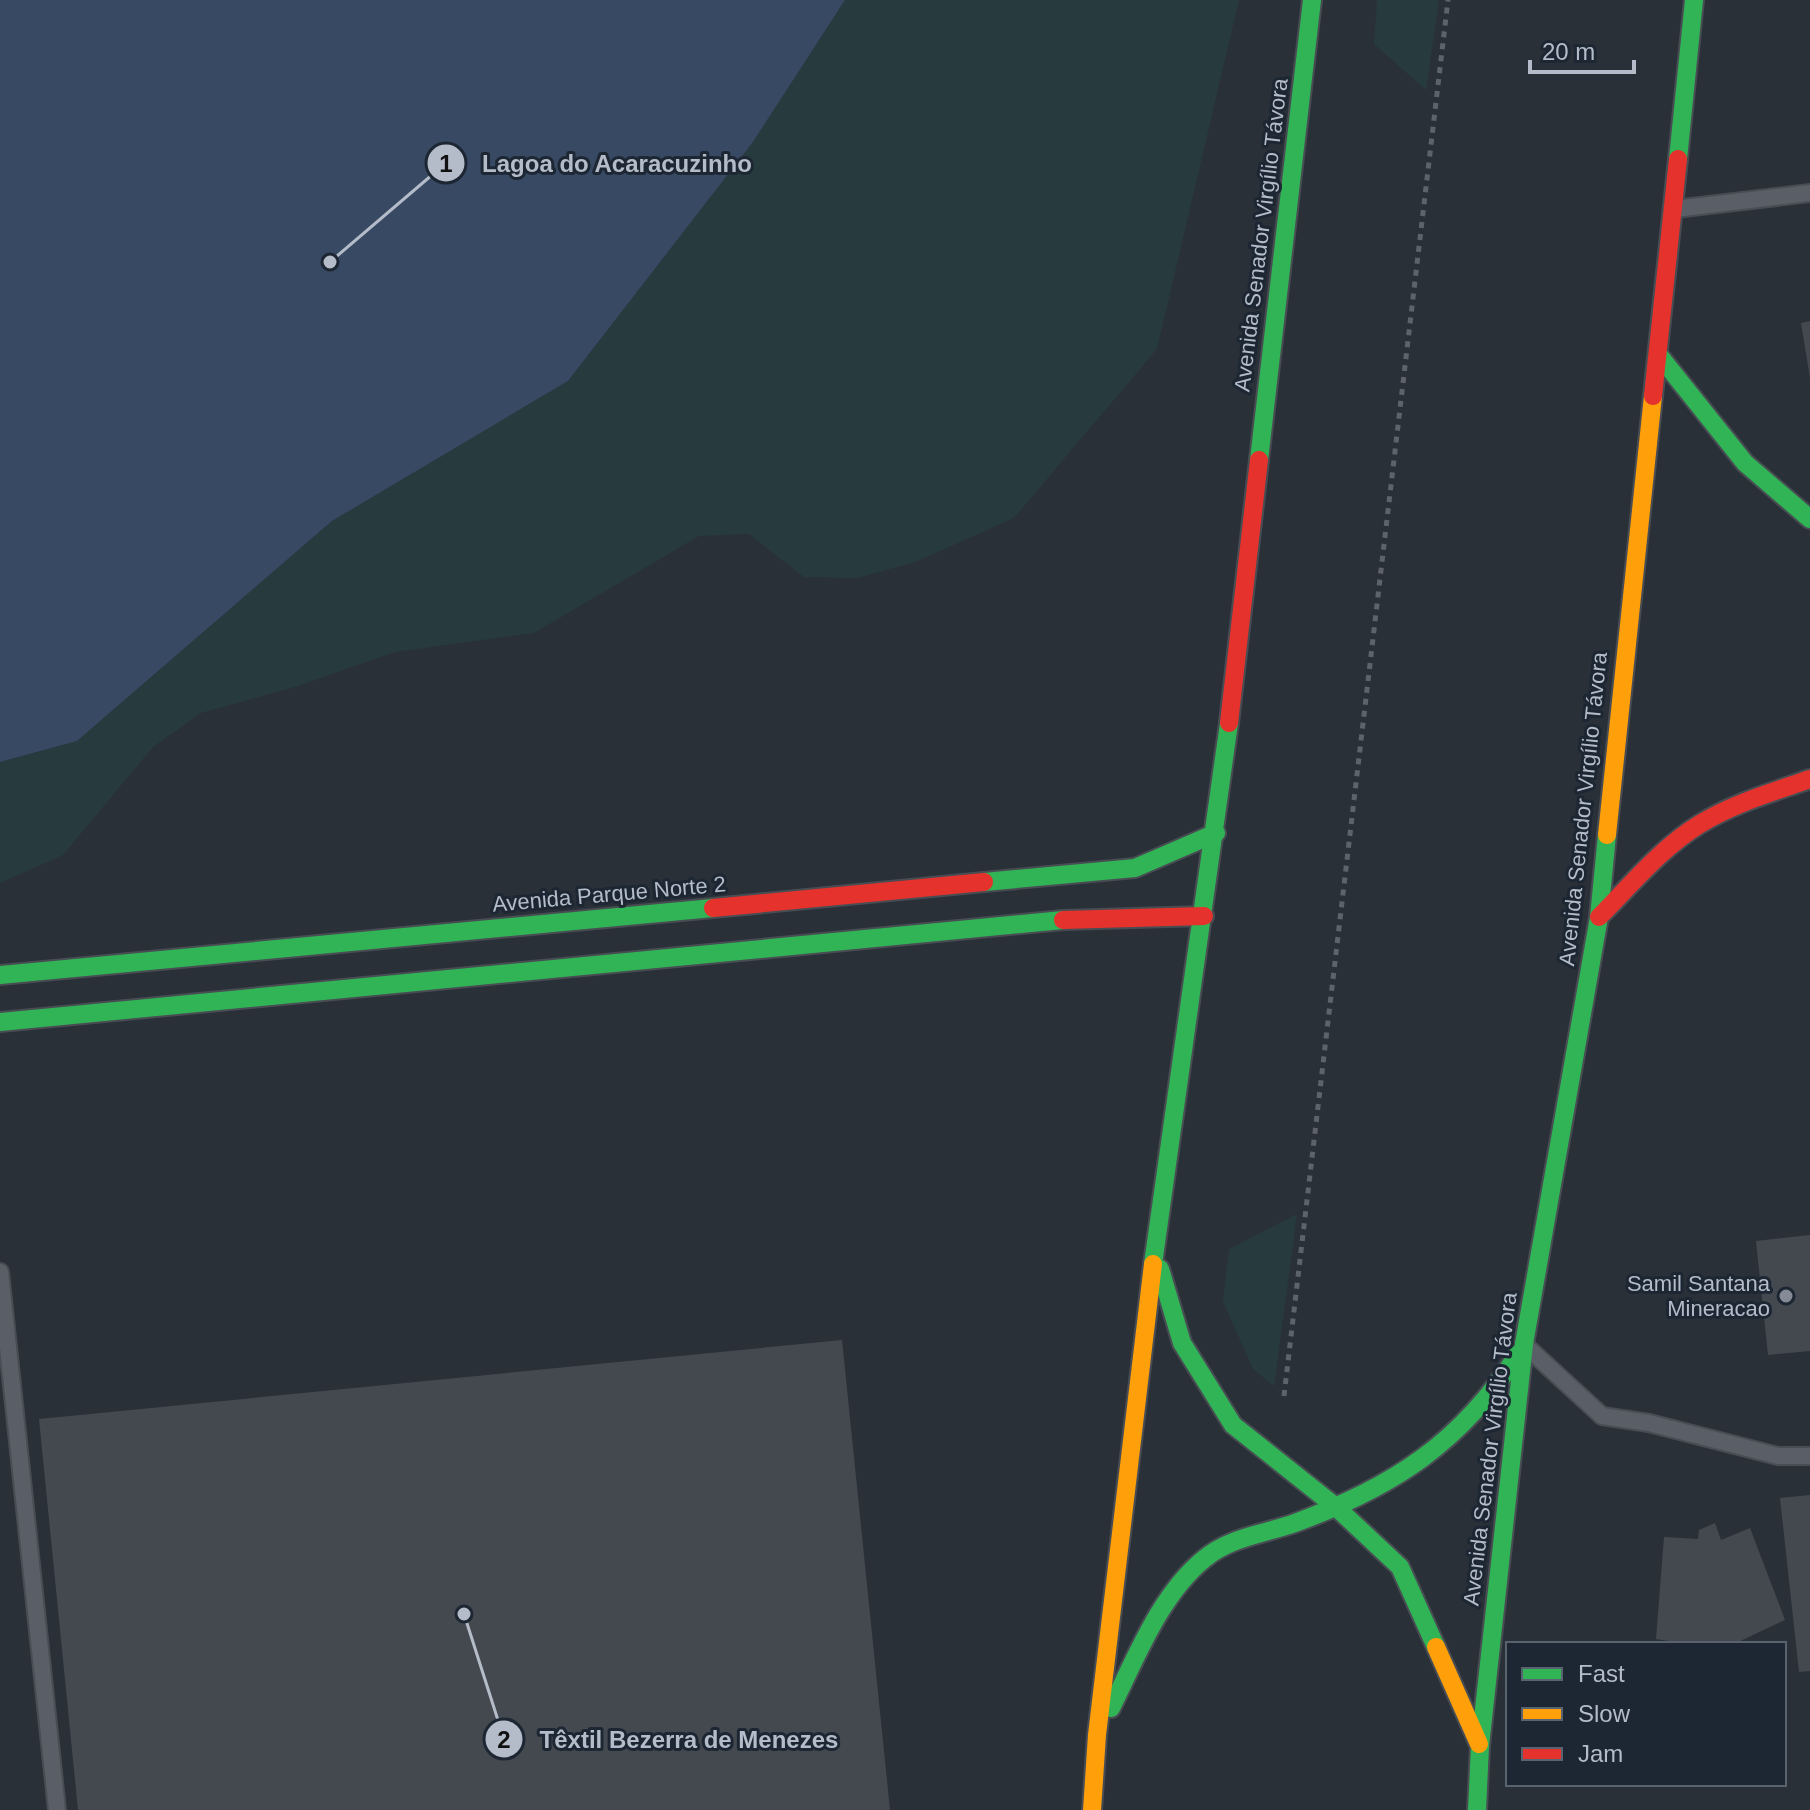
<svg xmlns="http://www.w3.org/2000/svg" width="1810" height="1810" font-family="Arial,sans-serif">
	<rect width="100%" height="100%" fill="#2a3038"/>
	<!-- green -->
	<g fill="#273a3e">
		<path d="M845,0H1239L1157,349L1014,518L918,561L858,578L804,577L749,534L699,536L534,633L395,652L298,686L201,713L153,747L63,855L0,883V762L77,741L332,521L568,381L753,142Z"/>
		<path d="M1377,0H1439L1426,90L1374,44Z"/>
		<path d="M1297,1214L1274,1386L1253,1369L1223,1302L1229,1249Z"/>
	</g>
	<!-- water -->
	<path fill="#384963" d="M0,0H845L753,142L568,381L332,521L77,741L0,762Z"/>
	<!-- building -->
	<g fill="#444950">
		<path d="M1810,321V378L1801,323Z"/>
		<path d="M1810,1235V1351L1768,1355L1756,1241Z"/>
		<path d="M842,1340L890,1810H78L39,1419Z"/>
		<path d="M1810,1495V1671L1799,1672L1780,1498Z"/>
		<path d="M1715,1523L1721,1540L1750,1528L1785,1620L1734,1644H1688L1656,1639L1664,1537L1698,1539L1699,1530Z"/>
	</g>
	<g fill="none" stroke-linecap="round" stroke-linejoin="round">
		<defs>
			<g id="lane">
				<path d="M1675,209L1810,193"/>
				<path d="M0,1272L57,1810"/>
				<path d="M1528,1348L1602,1416L1649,1423L1778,1456H1810"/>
			</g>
			<g id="fast">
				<path d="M1678,159L1694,0"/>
				<path d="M1658,354L1745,463L1810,519"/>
				<path d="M1259,460L1312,0"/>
				<path d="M984,882L1135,868L1216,833"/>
				<path d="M0,975L713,908"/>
				<path d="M0,1022L1063,920"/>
				<path d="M1153,1264L1229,723"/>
				<path d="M1160,1269L1182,1343L1233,1425L1336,1507L1400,1567L1436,1647"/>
				<path d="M1111,1708C1136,1658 1160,1595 1204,1559C1230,1537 1264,1534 1295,1523C1393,1487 1461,1443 1518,1354"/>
				<path d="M1477,1810L1480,1746L1524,1344L1599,917L1607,835"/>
			</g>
			<g id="slow">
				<path d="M1607,835L1653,396"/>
				<path d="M1436,1647L1479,1744"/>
				<path d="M1092,1810L1097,1735L1153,1264"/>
			</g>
			<g id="jam">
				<path d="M1653,396L1678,159"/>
				<path d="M1229,723L1259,460"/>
				<path d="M713,908L984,882"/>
				<path d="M1599,917C1631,885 1661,848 1700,824C1734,803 1773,792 1810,779"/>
				<path d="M1063,920L1204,916"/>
			</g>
		</defs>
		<!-- lane casing -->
		<use href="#lane" stroke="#484c53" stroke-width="20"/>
		<!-- fast casing -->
		<use href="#fast" stroke="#484c53" stroke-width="22"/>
		<!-- slow casing -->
		<use href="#slow" stroke="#484c53" stroke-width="22"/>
		<!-- jam casing -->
		<use href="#jam" stroke="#484c53" stroke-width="22"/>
		<!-- path -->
		<path stroke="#5d636a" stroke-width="5" stroke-dasharray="6 6" stroke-linecap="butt" d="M1284,1396L1448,0"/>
		<!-- lane -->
		<use href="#lane" stroke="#5a5e66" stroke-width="16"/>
		<!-- fast -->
		<use href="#fast" stroke="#30b455" stroke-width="18"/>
		<!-- slow -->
		<use href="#slow" stroke="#ff9f0a" stroke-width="18"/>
		<!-- jam -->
		<use href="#jam" stroke="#e5322d" stroke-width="18"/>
	</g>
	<!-- markers -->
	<circle fill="#848b96" stroke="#1d2633" stroke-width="3" cx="1786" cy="1296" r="8"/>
	<g text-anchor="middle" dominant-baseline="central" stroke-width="6" stroke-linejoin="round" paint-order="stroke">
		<!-- street labels -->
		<g font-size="22" fill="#b4bcc9" stroke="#1d2633">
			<text transform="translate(1261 235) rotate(-83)">Avenida Senador Virgílio Távora</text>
			<text transform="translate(1583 809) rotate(-84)">Avenida Senador Virgílio Távora</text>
			<text transform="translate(609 894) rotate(-5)">Avenida Parque Norte 2</text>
			<text transform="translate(1490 1449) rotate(-83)">Avenida Senador Virgílio Távora</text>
		</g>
		<!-- poi labels -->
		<g font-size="22" fill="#b4bcc9" stroke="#1d2633" text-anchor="end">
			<text x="1770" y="1283">Samil Santana<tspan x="1770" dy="25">Mineracao</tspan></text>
		</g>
	</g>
	<!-- callouts -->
	<path fill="none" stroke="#b4bcc9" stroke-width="3" d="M330 262L446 163M464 1614L504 1739"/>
	<g fill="#b4bcc9" stroke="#1d2633" stroke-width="3">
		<circle cx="330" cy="262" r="8"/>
		<circle cx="464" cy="1614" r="8"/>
		<circle cx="446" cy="163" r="20"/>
		<circle cx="504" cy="1739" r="20"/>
	</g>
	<g font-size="24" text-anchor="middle" font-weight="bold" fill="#111">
		<text x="446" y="172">1</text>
		<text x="504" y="1748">2</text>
	</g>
	<g font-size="24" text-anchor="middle" font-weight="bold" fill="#b4bcc9" stroke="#1d2633" stroke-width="6" stroke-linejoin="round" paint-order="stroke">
		<text x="617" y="172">Lagoa do Acaracuzinho</text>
		<text x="689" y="1748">Têxtil Bezerra de Menezes</text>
	</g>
	<!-- legend -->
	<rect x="1506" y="1642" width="280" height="144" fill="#1d2633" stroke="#59626f" stroke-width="2"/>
	<rect x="1522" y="1668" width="40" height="12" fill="#30b455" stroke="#59626f" stroke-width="2"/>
	<text x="1578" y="1682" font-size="24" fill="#b4bcc9">Fast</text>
	<rect x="1522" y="1708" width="40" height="12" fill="#ff9f0a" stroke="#59626f" stroke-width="2"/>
	<text x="1578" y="1722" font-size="24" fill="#b4bcc9">Slow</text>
	<rect x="1522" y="1748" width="40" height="12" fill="#e5322d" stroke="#59626f" stroke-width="2"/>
	<text x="1578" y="1762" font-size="24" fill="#b4bcc9">Jam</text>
	<!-- scale -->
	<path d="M1530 60v12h104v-12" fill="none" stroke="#b4bcc9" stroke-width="4"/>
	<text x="1542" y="60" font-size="24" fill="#b4bcc9" stroke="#1d2633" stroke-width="6" paint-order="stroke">20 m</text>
</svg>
